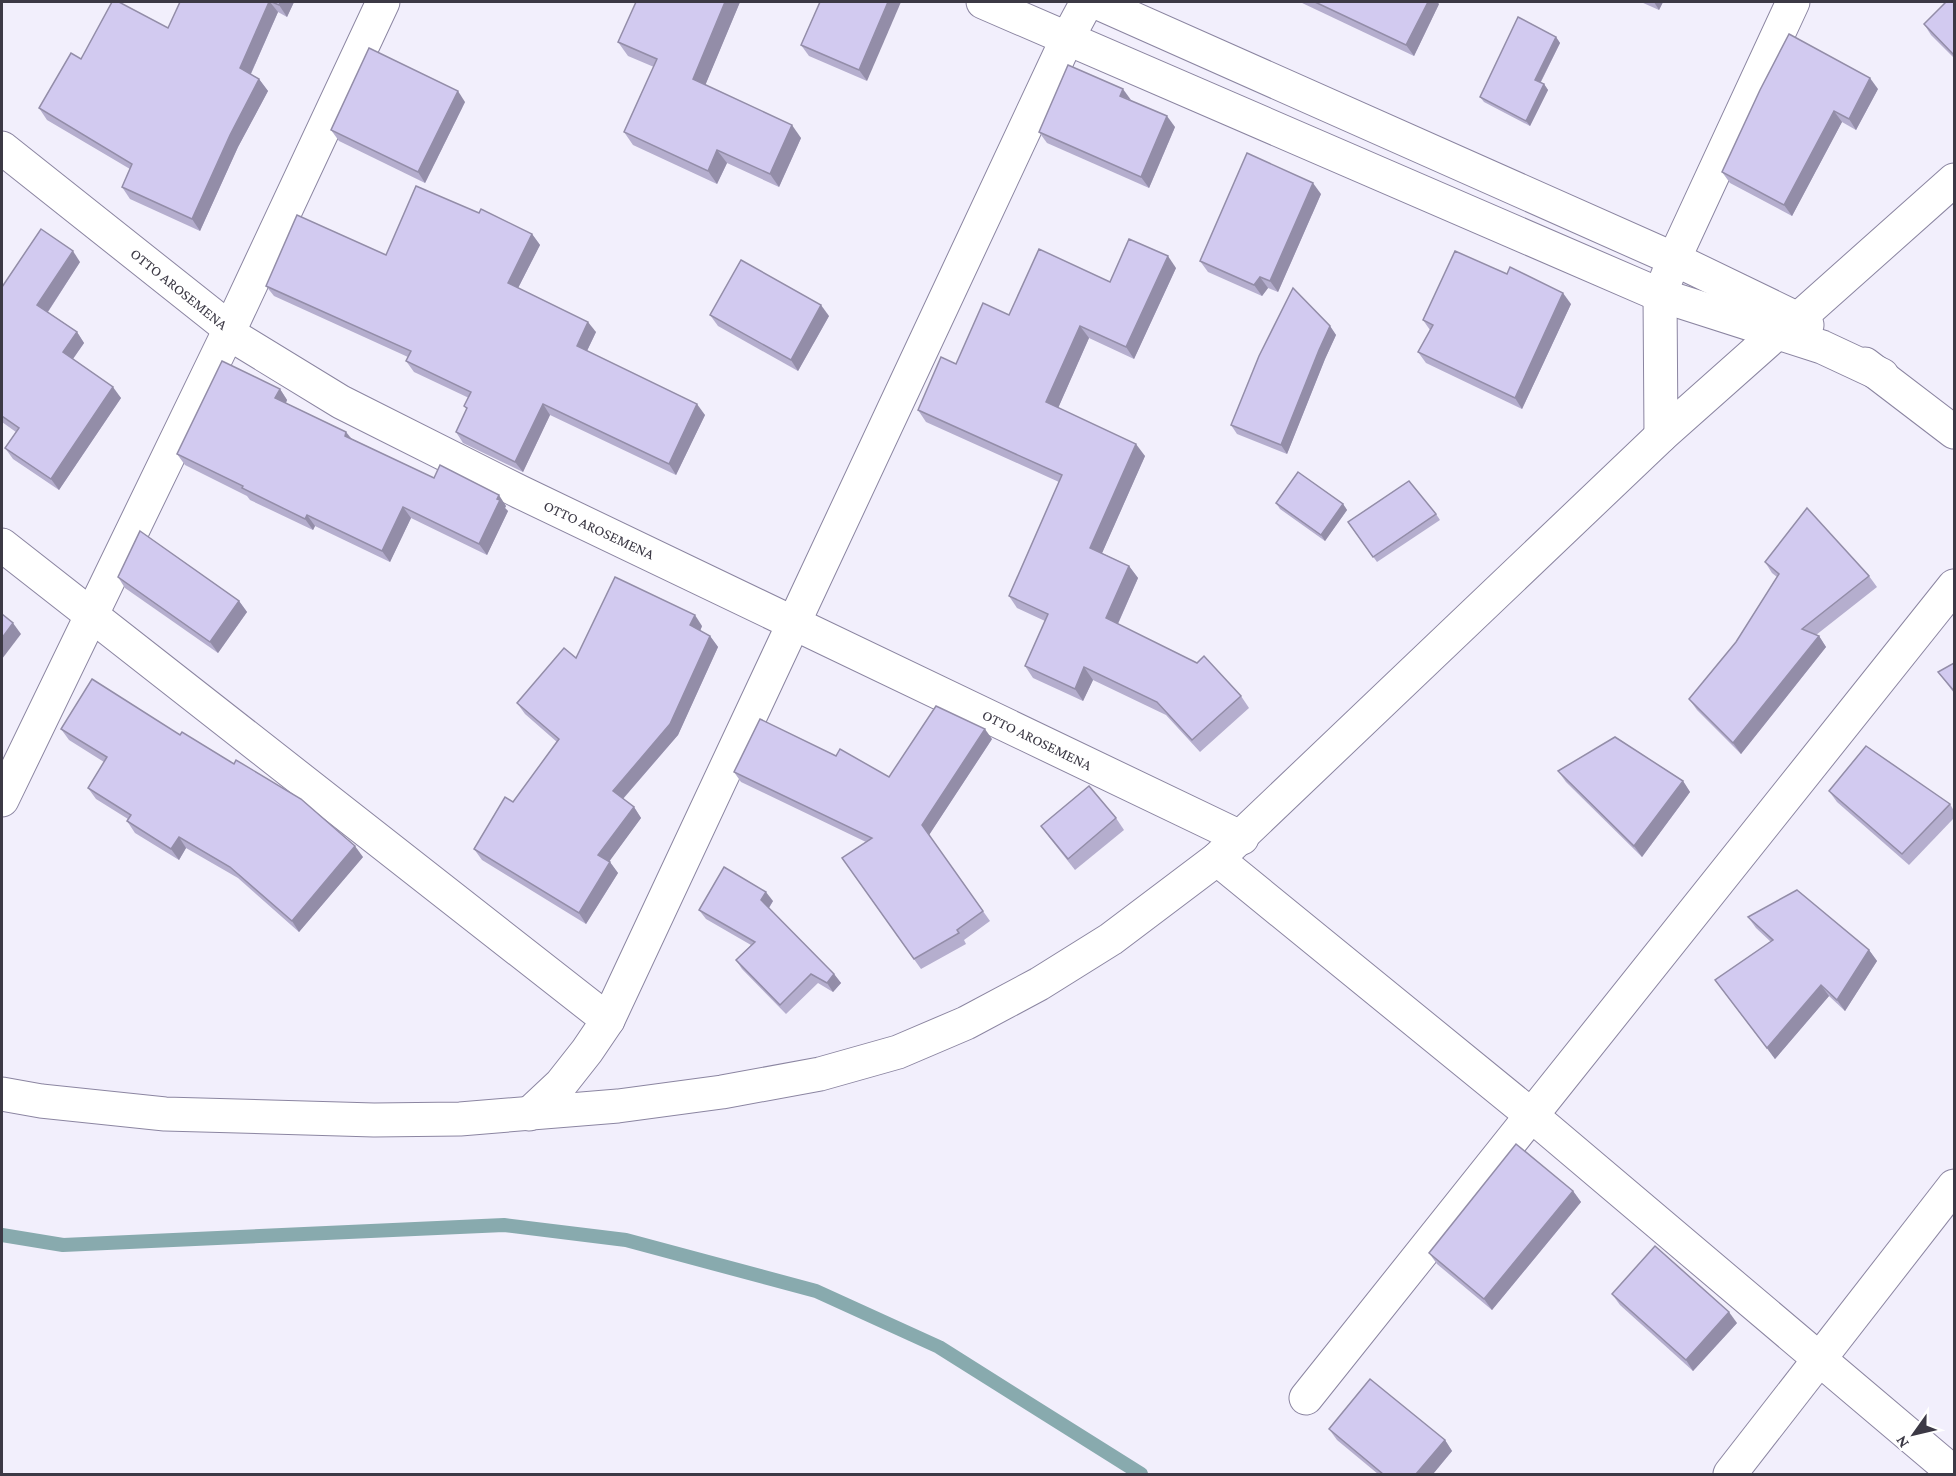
<svg xmlns="http://www.w3.org/2000/svg" width="1956" height="1476" font-family="'Crimson Pro',serif">
	<rect width="100%" height="100%" fill="#f2effc"/>
	<g fill="none" stroke-linecap="round" stroke-linejoin="round">
		<!-- stream -->
		<path stroke="#88aaae" stroke-width="14" d="M2,1235L63,1245L504,1225L626,1240L816,1291L939,1347L1141,1474"/>
		<defs>
			<g id="street">
				<path d="M983,2L1660,295L1822,347L1882,375"/>
				<path d="M1096,2L1674,259L1798,319L1807,325"/>
				<path d="M2,148L230,329L238,339L341,402L520,492L1242,838"/>
				<path d="M1865,364L1954,432"/>
				<path d="M1661,436L1660,295L1674,259L1793,2"/>
				<path d="M2,545L608,1020"/>
				<path d="M2,800L230,329L383,2"/>
				<path d="M1217,859L1531,1115L1954,1473"/>
				<path d="M2,1094L41,1101L165,1114L374,1120L460,1119L618,1106L722,1092L820,1074L898,1052L966,1023L1039,984L1111,939L1217,859L1661,436L1778,332L1798,319L1954,180"/>
				<path d="M529,1114L561,1084L587,1051L608,1020L1067,39L1087,2"/>
				<path d="M1306,1398L1954,586"/>
				<path d="M1730,1474L1954,1186"/>
			</g>
		</defs>
		<!-- street casing -->
		<use href="#street" stroke="#8b85a1" stroke-width="35"/>
		<!-- street -->
		<use href="#street" stroke="#fff" stroke-width="33"/>
	</g>
	<!-- wall -->
	<g fill="#b5aece">
		<path d="M180,2H294L287,17L278,12L251,74L259,79L268,91L238,147L200,231L130,199L122,187L130,169L47,120L39,108L81,59L168,28Z"/>
		<path d="M740,2L705,85L801,138L779,187L727,163L717,184L633,145L624,132L654,67L628,56L618,42Z"/>
		<path d="M820,2L867,81L809,56L801,45Z"/>
		<path d="M1300,2H1437L1439,4L1414,56Z"/>
		<path d="M1641,2H1663L1659,10Z"/>
		<path d="M1954,2V58L1931,35L1924,24Z"/>
		<path d="M1556,37L1560,43L1541,82L1544,84L1548,90L1530,126L1484,102L1480,97Z"/>
		<path d="M1878,89L1856,130L1842,122L1792,216L1730,183L1722,172Z"/>
		<path d="M1131,101L1175,127L1149,188L1047,143L1039,132Z"/>
		<path d="M465,102L425,183L339,141L331,130Z"/>
		<path d="M1321,194L1278,292L1268,288L1262,296L1208,272L1200,261Z"/>
		<path d="M479,213L532,234L540,245L518,288L596,332L587,351L705,415L676,475L550,415L523,472L463,443L456,432L467,410L464,406L469,398L414,372L406,361L408,357L274,296L266,286L386,255Z"/>
		<path d="M80,262L48,312L77,332L84,343L73,359L121,398L59,490L13,459L5,448L16,432L2,422V287Z"/>
		<path d="M1176,268L1134,359L1089,338L1058,408L1145,456L1102,553L1129,566L1138,578L1118,624L1241,696L1249,708L1200,752L1166,715L1093,680L1083,701L1033,678L1025,666L1045,621L1017,608L1009,596L1059,482L926,422L918,410L956,364L1009,315L1110,282Z"/>
		<path d="M1571,304L1522,409L1426,363L1418,352L1430,330L1423,320Z"/>
		<path d="M710,315L829,316L798,371L718,326Z"/>
		<path d="M1330,326L1336,335L1325,359L1287,454L1237,434L1231,425Z"/>
		<path d="M280,389L287,400L286,403L346,432L352,439L434,478L506,506L505,508L508,511L487,555L411,518L390,562L315,526L313,530L250,500L247,496L185,465L177,454Z"/>
		<path d="M1276,503L1343,504L1347,510L1325,541L1280,509Z"/>
		<path d="M1436,514L1440,520L1377,562L1348,522Z"/>
		<path d="M1765,562L1869,576L1877,587L1816,635L1819,636L1826,647L1741,754L1697,710L1689,699L1736,642L1777,577L1772,573Z"/>
		<path d="M118,577L239,601L247,612L218,653L125,588Z"/>
		<path d="M702,626L700,631L710,636L718,647L678,735L623,799L634,807L641,818L609,861L618,873L586,924L482,860L474,849L513,802L557,742L525,714L517,703L576,658Z"/>
		<path d="M1954,663V693L1938,672Z"/>
		<path d="M61,729L363,857L299,932L238,878L186,848L179,860L135,833L127,821L128,819L96,799L88,788L104,762L69,740Z"/>
		<path d="M992,739L929,835L990,921L964,940L966,944L921,969L842,858L866,842L741,782L734,772L889,777Z"/>
		<path d="M1558,771L1683,781L1690,792L1642,857L1566,782Z"/>
		<path d="M1829,791L1950,804L1954,811V818L1909,865L1837,802Z"/>
		<path d="M1116,818L1124,830L1075,870L1049,837L1041,826Z"/>
		<path d="M773,901L769,908L834,974L841,983L833,992L818,983L786,1014L742,969L736,960L751,945L706,919L699,910Z"/>
		<path d="M1748,917L1869,950L1877,961L1845,1011L1829,996L1775,1059L1715,980L1771,942L1756,928Z"/>
		<path d="M1573,1191L1581,1202L1492,1310L1437,1264L1429,1253Z"/>
		<path d="M1612,1294L1737,1323L1693,1371L1620,1305Z"/>
		<path d="M1329,1429L1445,1440L1452,1451L1433,1474H1378L1337,1440Z"/>
	</g>
	<!-- shaded-wall -->
	<g fill="#938da8">
		<path d="M269,2H270L278,12L248,80L240,68Z"/>
		<path d="M280,2H294L287,17L279,5Z"/>
		<path d="M725,2H740L702,93L693,79Z"/>
		<path d="M888,2H901L867,81L859,70Z"/>
		<path d="M1428,2H1437L1439,4L1414,56L1406,45Z"/>
		<path d="M1654,2H1663L1659,10Z"/>
		<path d="M1556,37L1560,43L1539,85L1535,80Z"/>
		<path d="M1870,78L1878,89L1856,130L1849,119Z"/>
		<path d="M259,79L268,91L238,147L200,231L192,219L230,135Z"/>
		<path d="M1544,84L1548,90L1530,126L1526,121Z"/>
		<path d="M1123,89L1131,100L1120,96Z"/>
		<path d="M458,91L465,102L425,183L418,172Z"/>
		<path d="M1834,111L1842,122L1792,216L1784,205Z"/>
		<path d="M1167,116L1175,127L1149,188L1141,177Z"/>
		<path d="M792,125L801,138L779,187L770,174Z"/>
		<path d="M717,150L727,163L717,184L708,171Z"/>
		<path d="M1313,183L1321,194L1278,292L1270,281Z"/>
		<path d="M532,234L540,245L515,294L508,283Z"/>
		<path d="M73,251L80,262L45,316L37,305Z"/>
		<path d="M1168,256L1176,268L1134,359L1126,347Z"/>
		<path d="M1260,277L1268,288L1262,296L1254,285Z"/>
		<path d="M1563,293L1571,304L1522,409L1515,398Z"/>
		<path d="M821,305L829,316L798,371L791,360Z"/>
		<path d="M588,322L596,332L584,357L577,346Z"/>
		<path d="M1080,326L1089,338L1055,415L1046,402Z"/>
		<path d="M1330,326L1336,335L1325,359L1287,454L1281,445L1319,350Z"/>
		<path d="M77,332L84,343L70,363L63,352Z"/>
		<path d="M113,387L121,398L59,490L51,479Z"/>
		<path d="M280,389L287,400L283,409L275,398Z"/>
		<path d="M543,404L550,415L523,472L515,462Z"/>
		<path d="M697,404L705,415L676,475L669,464Z"/>
		<path d="M346,432L354,443L345,436Z"/>
		<path d="M1136,444L1145,456L1099,560L1090,548Z"/>
		<path d="M499,495L506,506L505,508L508,511L487,555L479,544Z"/>
		<path d="M1343,504L1347,510L1325,541L1321,535Z"/>
		<path d="M403,507L411,518L390,562L382,551Z"/>
		<path d="M307,515L315,526L313,530L305,519Z"/>
		<path d="M1129,566L1138,578L1115,630L1106,618Z"/>
		<path d="M239,601L247,612L218,653L210,642Z"/>
		<path d="M695,615L702,626L698,636L690,625Z"/>
		<path d="M13,623L21,634L2,659V638Z"/>
		<path d="M710,636L718,647L678,735L620,802L613,791Z"/>
		<path d="M1819,636L1826,647L1741,754L1733,743Z"/>
		<path d="M1084,667L1093,680L1083,701L1075,689Z"/>
		<path d="M985,729L992,739L929,835L922,825Z"/>
		<path d="M1683,781L1690,792L1642,857L1634,846Z"/>
		<path d="M634,807L641,818L606,866L598,855Z"/>
		<path d="M179,837L186,848L179,860L171,849Z"/>
		<path d="M355,846L363,857L299,932L292,921Z"/>
		<path d="M610,862L618,873L586,924L579,913Z"/>
		<path d="M766,892L773,901L768,909L761,900Z"/>
		<path d="M1869,950L1877,961L1845,1011L1837,1000Z"/>
		<path d="M834,974L841,983L833,992L827,983Z"/>
		<path d="M1821,985L1829,996L1775,1059L1767,1048Z"/>
		<path d="M1573,1191L1581,1202L1492,1310L1484,1299Z"/>
		<path d="M1729,1312L1737,1323L1693,1371L1686,1360Z"/>
		<path d="M1445,1440L1452,1451L1433,1474H1416Z"/>
	</g>
	<!-- building -->
	<g fill="#d2caf0" stroke="#938da8" stroke-width="1.5">
		<path d="M112,2H119L168,28L180,2H269L240,68L259,79L230,135L192,219L122,187L132,164L39,108L71,53L81,59Z"/>
		<path d="M272,2H280L279,5Z"/>
		<path d="M636,2H725L693,79L792,125L770,174L717,150L708,171L624,132L657,59L618,42Z"/>
		<path d="M820,2H888L859,70L801,45Z"/>
		<path d="M1315,2H1428L1406,45Z"/>
		<path d="M1946,2H1954V55L1924,24Z"/>
		<path d="M1518,17L1556,37L1535,80L1544,84L1526,121L1480,97Z"/>
		<path d="M1789,34L1870,78L1849,119L1834,111L1784,205L1722,172L1760,90Z"/>
		<path d="M369,48L458,91L418,172L331,130Z"/>
		<path d="M1068,65L1123,89L1120,96L1167,116L1141,177L1039,132Z"/>
		<path d="M1247,153L1313,183L1270,281L1260,277L1254,285L1200,261Z"/>
		<path d="M416,186L479,213L481,209L532,234L508,283L588,322L577,346L697,404L669,464L543,404L515,462L456,432L467,408L464,406L471,392L406,361L411,351L266,286L297,215L386,255Z"/>
		<path d="M41,229L73,251L37,305L77,332L63,352L113,387L51,479L5,448L19,428L2,416V287Z"/>
		<path d="M1129,239L1168,256L1126,347L1080,326L1046,402L1136,444L1090,548L1129,566L1106,618L1197,663L1204,656L1241,696L1192,740L1157,702L1084,667L1075,689L1025,666L1048,614L1009,596L1062,475L918,410L941,357L956,364L983,303L1009,315L1039,249L1110,282Z"/>
		<path d="M1455,251L1507,274L1510,267L1563,293L1515,398L1418,352L1433,325L1423,320Z"/>
		<path d="M741,260L821,305L791,360L710,315Z"/>
		<path d="M1293,288L1330,326L1319,350L1281,445L1231,425L1259,356Z"/>
		<path d="M222,361L280,389L275,398L346,432L345,436L434,478L440,465L499,495L497,499L500,500L479,544L403,507L382,551L307,515L305,519L242,488L243,486L177,454Z"/>
		<path d="M1298,472L1343,504L1321,535L1276,503Z"/>
		<path d="M1409,481L1436,514L1373,557L1348,522Z"/>
		<path d="M1807,508L1869,576L1802,629L1819,636L1733,743L1689,699L1736,642L1779,574L1765,562Z"/>
		<path d="M140,531L239,601L210,642L118,577Z"/>
		<path d="M615,577L695,615L690,625L710,636L670,724L613,791L634,807L598,855L610,862L579,913L474,849L505,797L513,802L559,739L517,703L564,648L576,658Z"/>
		<path d="M2,614L13,623L2,638Z"/>
		<path d="M1954,663V691L1938,672Z"/>
		<path d="M92,679L180,735L182,732L234,764L236,760L301,799L355,846L292,921L230,867L179,837L171,849L127,821L131,815L88,788L107,757L61,729Z"/>
		<path d="M936,706L985,729L922,825L983,911L957,930L959,933L914,959L842,858L872,838L734,772L760,719L836,756L840,749L889,777Z"/>
		<path d="M1615,737L1683,781L1634,846L1558,771Z"/>
		<path d="M1866,746L1950,804L1902,854L1829,791Z"/>
		<path d="M1089,786L1116,818L1068,859L1041,826Z"/>
		<path d="M724,867L766,892L761,900L834,974L827,983L811,974L780,1005L736,960L755,942L699,910Z"/>
		<path d="M1797,890L1869,950L1837,1000L1821,985L1767,1048L1715,980L1773,940L1748,917Z"/>
		<path d="M1516,1144L1573,1191L1484,1299L1429,1253Z"/>
		<path d="M1655,1246L1729,1312L1686,1360L1612,1294Z"/>
		<path d="M1370,1379L1445,1440L1416,1474H1383L1329,1429Z"/>
	</g>
	<g text-anchor="middle" dominant-baseline="central" stroke-width="6" stroke-linejoin="round" paint-order="stroke">
		<!-- street labels -->
		<g font-size="15" fill="#3c3945" stroke="#fff">
			<text transform="translate(179 289) rotate(39)">OTTO AROSEMENA</text>
			<text transform="translate(599 530) rotate(25)">OTTO AROSEMENA</text>
			<text transform="translate(1037 740) rotate(26)">OTTO AROSEMENA</text>
		</g>
	</g>
	<!-- border -->
	<rect width="1956" height="1476" fill="none" stroke="#3c3945" stroke-width="6"/>
	<!-- north arrow -->
	<g transform="translate(1914 1434) rotate(236)" stroke="#ffffff" stroke-width="4.5" paint-order="stroke">
	<path d="M0-4.5L10 22L0 15L-10 22Z" fill="#3c3945"/>
	<text y="-9" font-size="16" font-weight="bold" text-anchor="middle" fill="#3c3945">N</text>
	</g>
</svg>
